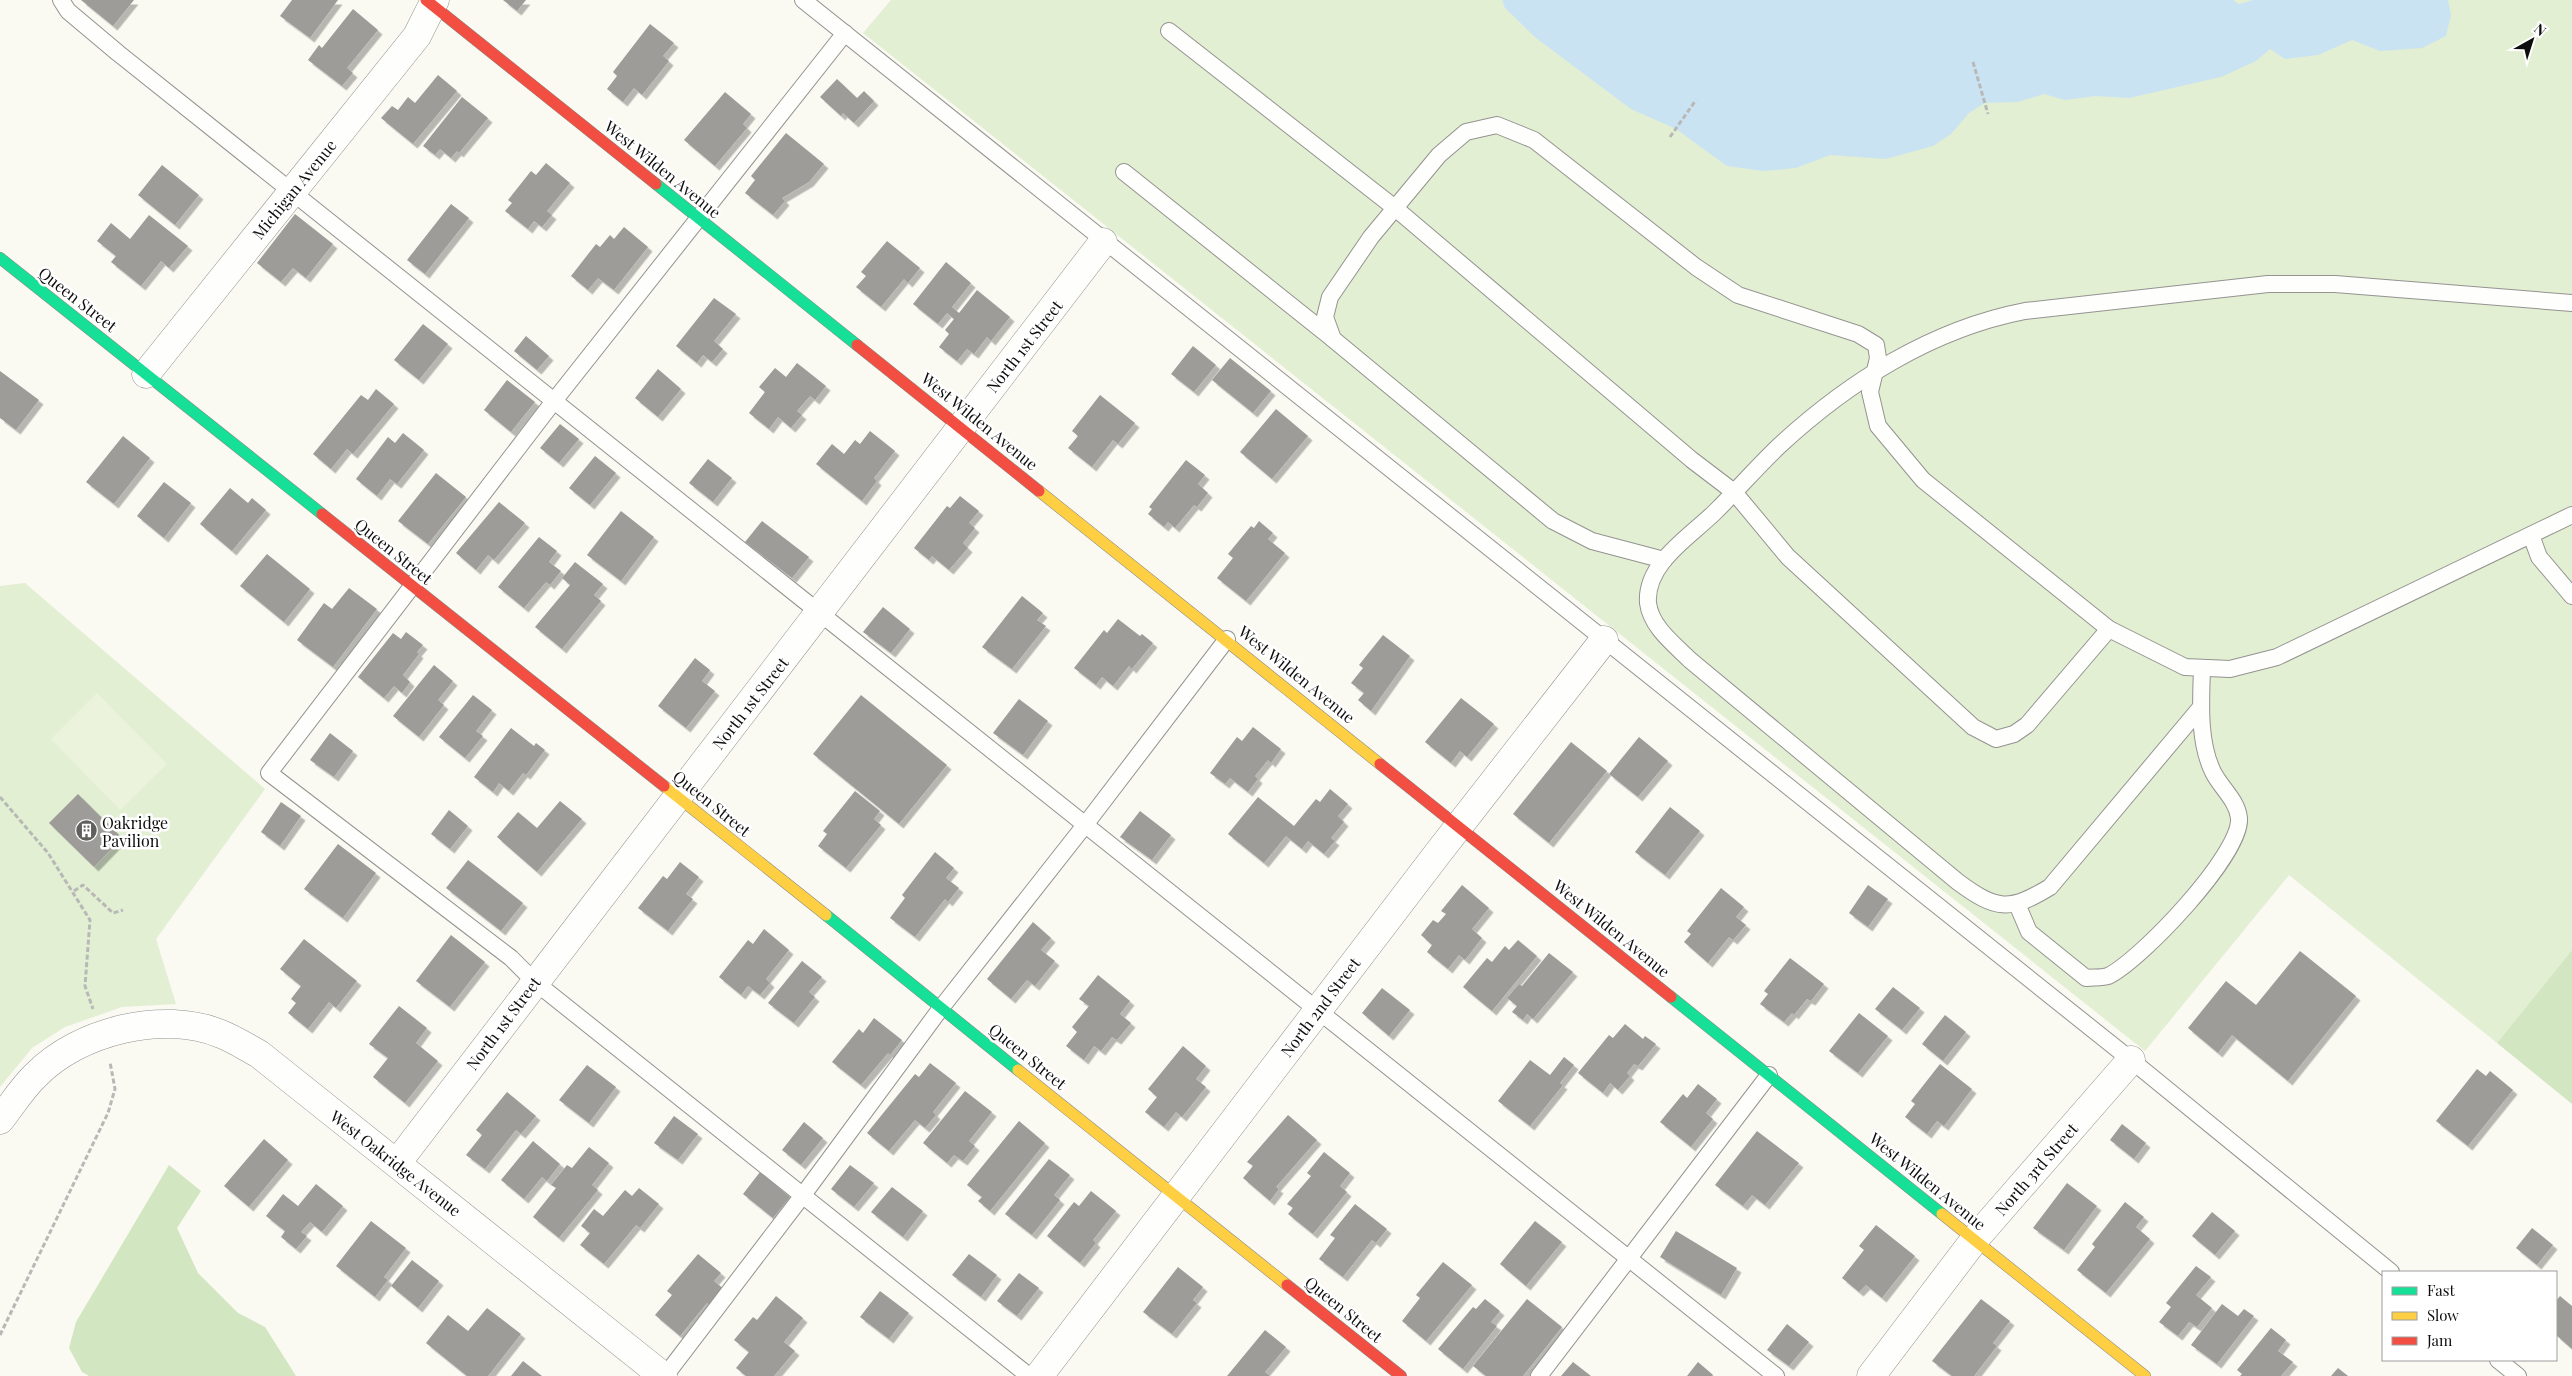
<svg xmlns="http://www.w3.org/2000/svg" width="2572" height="1376" font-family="'Playfair Display',serif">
	<defs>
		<filter id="shadow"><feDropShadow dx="4.5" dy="4.5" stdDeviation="0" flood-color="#0004"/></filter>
	</defs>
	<rect width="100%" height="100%" fill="#faf9f2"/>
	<!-- green -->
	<g fill="#e2efd3">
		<path d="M891,0H2572V950L2497,1043L2289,875L2145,1051L863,33Z"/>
		<path d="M25,583L265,789L156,939L176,1004L122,1007L65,1027L32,1048L0,1087V586Z"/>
	</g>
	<!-- forest -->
	<g fill="#d2e6c2">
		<path d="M2572,950V1104L2497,1043Z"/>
		<path d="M169,1165L201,1191L177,1228L198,1273L238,1313L265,1327L296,1376H89L82,1372L69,1348L76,1322Z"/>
	</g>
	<!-- pitch -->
	<path fill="#ecf3dd" d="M97,693L167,764L120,810L51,739Z"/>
	<!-- water -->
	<path fill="#cae3f3" d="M1502,0H2233L2239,4L2253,0H2448L2451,15L2446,36L2422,48L2380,51L2352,40L2318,55L2285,59L2270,49L2256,61L2221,77L2129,98L2096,96L2065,100L2044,94L2018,102L1985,103L1969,113L1951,134L1933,146L1886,159L1830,155L1796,168L1763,171L1727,166L1676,129L1631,109L1536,38L1505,8Z"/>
	<!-- building -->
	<g fill="#9d9c98" filter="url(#shadow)">
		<path d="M81,0H134L113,26Z"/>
		<path d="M292,0H338L310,38L280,16Z"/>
		<path d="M503,0H526L517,11Z"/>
		<path d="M353,9L378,30L347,68L353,73L342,86L308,60L319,45L322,48Z"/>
		<path d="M650,24L674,43L663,56L669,61L642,95L634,88L623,102L607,89L617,76L613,72Z"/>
		<path d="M438,75L457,91L413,144L381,118L392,106L398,110L408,97L415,103Z"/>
		<path d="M837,79L857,98L864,91L874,101L854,123L843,113L841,116L820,97Z"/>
		<path d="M725,92L751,114L743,124L747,128L715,166L684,140Z"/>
		<path d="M462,97L488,118L459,153L457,151L451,158L440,149L435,155L423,146Z"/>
		<path d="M786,133L824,164L809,182L782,198L785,201L773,215L745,193L755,180L751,176Z"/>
		<path d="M546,163L570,183L547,211L552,215L542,227L534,221L528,229L505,211L512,203L508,200L531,171L536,175Z"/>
		<path d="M162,165L199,195L175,225L138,195Z"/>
		<path d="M451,204L469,218L425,274L407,260Z"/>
		<path d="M295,214L333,244L306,278L293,268L281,282L257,263Z"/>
		<path d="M149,215L188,246L169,268L161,261L141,286L111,262L116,256L97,241L111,223L130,239Z"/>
		<path d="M624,227L648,247L614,290L598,278L588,290L571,276L596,244L600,247L610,235L614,239Z"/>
		<path d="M887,241L920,268L908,283L904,279L881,307L856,287L866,276L861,272Z"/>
		<path d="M946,262L971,283L952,307L959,313L977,290L1010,317L991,341L987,337L974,354L967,349L957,361L939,347L949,334L945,330L954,319L947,313L938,324L913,304Z"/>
		<path d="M714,298L736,314L714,341L723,349L712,362L703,355L697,363L676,346Z"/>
		<path d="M423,324L448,344L419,380L394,360Z"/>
		<path d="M526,336L549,356L537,370L514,351Z"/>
		<path d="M1193,346L1216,365L1194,392L1171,374Z"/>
		<path d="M1230,358L1271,391L1253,413L1212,380Z"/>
		<path d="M797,363L826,386L815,400L810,396L797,411L802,415L791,428L778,417L769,429L749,413L765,392L759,387L775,368L786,377Z"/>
		<path d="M658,369L681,389L658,417L635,398Z"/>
		<path d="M0,371L39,400L16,430L0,418Z"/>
		<path d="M507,380L535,402L511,432L484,410Z"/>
		<path d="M376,389L394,404L353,454L347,449L331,469L313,454L361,395L368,400Z"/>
		<path d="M1100,395L1135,423L1118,444L1113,440L1092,467L1068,448L1078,436L1072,431Z"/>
		<path d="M1276,409L1308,436L1272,479L1240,452Z"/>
		<path d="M560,424L579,439L559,463L540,448Z"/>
		<path d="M870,431L895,451L874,478L877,481L862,501L816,464L832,444L844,454L855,440L860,444Z"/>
		<path d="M403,433L424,450L397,484L390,479L377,496L356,479L388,437L395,443Z"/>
		<path d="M123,436L150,458L114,504L86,482Z"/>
		<path d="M595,456L616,473L590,505L569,488Z"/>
		<path d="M708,459L732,478L713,502L689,483Z"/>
		<path d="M1186,460L1205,475L1198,484L1208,493L1197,507L1194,505L1175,528L1168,522L1164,527L1148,514L1152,509L1149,507Z"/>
		<path d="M436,473L466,497L428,544L398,521Z"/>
		<path d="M164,482L191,503L164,538L137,516Z"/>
		<path d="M230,488L248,503L252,498L266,510L232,551L200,524Z"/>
		<path d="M960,496L979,511L969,523L975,528L963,543L968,548L949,570L932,556L929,560L914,548L947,506L950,508Z"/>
		<path d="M499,502L525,523L494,560L488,555L476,570L456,553Z"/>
		<path d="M621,511L654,537L621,581L587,555Z"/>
		<path d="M762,521L809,557L792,578L745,542Z"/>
		<path d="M1259,521L1273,533L1268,539L1285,553L1246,601L1217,578L1233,558L1228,554L1251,526L1254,528Z"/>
		<path d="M539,537L557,551L549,562L561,571L550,585L546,582L524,608L498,587Z"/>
		<path d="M267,554L310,589L284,622L240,586Z"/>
		<path d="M575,562L603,584L594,595L601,601L562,649L535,627L570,585L562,578Z"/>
		<path d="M349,588L377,609L333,667L297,640L324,603L332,609Z"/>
		<path d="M1022,596L1043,613L1037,620L1046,626L1012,669L982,647Z"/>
		<path d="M883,607L910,629L891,653L863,632Z"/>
		<path d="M1118,619L1140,636L1142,634L1153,643L1132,669L1129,666L1113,686L1102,677L1096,685L1074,668L1104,630L1107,633Z"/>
		<path d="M406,632L423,645L417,652L419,654L403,675L410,682L402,693L394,686L384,698L358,677L393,633L401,639Z"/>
		<path d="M1383,635L1410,656L1371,711L1358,700L1364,693L1351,683L1363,668L1359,665Z"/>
		<path d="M695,658L710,670L702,681L715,691L686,728L658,706Z"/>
		<path d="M434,665L453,681L438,700L444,705L419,737L393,716Z"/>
		<path d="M473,695L492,710L476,731L483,736L465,758L439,737Z"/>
		<path d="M861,695L947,765L899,824L813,754Z"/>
		<path d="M1461,698L1494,724L1467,757L1460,751L1451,763L1425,742Z"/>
		<path d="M1019,699L1048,721L1023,755L993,733Z"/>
		<path d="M1253,727L1281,749L1271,763L1268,760L1255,776L1258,779L1248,792L1230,778L1225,784L1210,773L1237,737L1242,741Z"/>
		<path d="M511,728L534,746L536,743L545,750L526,775L523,773L509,791L499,783L493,792L474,777Z"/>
		<path d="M330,733L353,751L334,777L310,760Z"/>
		<path d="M1639,737L1668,761L1638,797L1609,774Z"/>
		<path d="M1571,742L1607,771L1549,843L1513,814Z"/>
		<path d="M1330,789L1348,804L1338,816L1344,822L1331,838L1335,841L1324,854L1308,841L1302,849L1286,836L1264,863L1228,834L1258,797L1294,826L1316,799L1320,802Z"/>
		<path d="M855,791L880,811L874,819L881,825L846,868L818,846L827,834L823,831Z"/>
		<path d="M78,794L122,838L94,867L49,823Z"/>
		<path d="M560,801L582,819L537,872L497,837L518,812L537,828Z"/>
		<path d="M281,802L301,816L280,846L261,832Z"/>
		<path d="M1670,807L1700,831L1665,875L1635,852Z"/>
		<path d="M449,810L468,826L450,849L431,834Z"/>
		<path d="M1140,811L1171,835L1152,860L1120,837Z"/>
		<path d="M338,844L376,873L343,918L304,889Z"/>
		<path d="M935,852L954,868L946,878L959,888L948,902L945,899L915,937L890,918L905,898L902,895Z"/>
		<path d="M468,860L523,903L501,931L446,888Z"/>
		<path d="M680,862L699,877L686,894L693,899L668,931L638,908L663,876L667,879Z"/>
		<path d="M1462,885L1489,908L1472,929L1482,938L1465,960L1459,955L1448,969L1427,952L1432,945L1421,935L1433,920L1438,923L1446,914L1441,911Z"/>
		<path d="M1868,885L1888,899L1868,927L1849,913Z"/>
		<path d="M1721,888L1744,907L1736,917L1746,925L1733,940L1729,937L1708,963L1684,942L1691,934L1687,931Z"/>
		<path d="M1033,922L1051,938L1041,950L1055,961L1035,986L1027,980L1011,999L987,979Z"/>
		<path d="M764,929L789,950L766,979L770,983L760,995L748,986L741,995L719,977L748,940L753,944Z"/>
		<path d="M451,935L485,962L450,1007L416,981Z"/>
		<path d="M304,939L357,981L336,1008L329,1002L308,1029L288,1013L296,1003L291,999L301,986L280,969Z"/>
		<path d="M1518,940L1537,956L1492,1011L1463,987L1487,958L1492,962L1505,946L1509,950Z"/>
		<path d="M2300,951L2356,996L2288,1081L2232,1035L2218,1053L2188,1028L2226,981L2256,1005Z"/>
		<path d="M1549,953L1573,972L1533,1019L1527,1014L1523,1020L1512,1012L1517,1006L1507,998L1519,984L1522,986Z"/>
		<path d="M1790,958L1824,984L1811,1001L1807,999L1794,1015L1792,1013L1784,1022L1760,1004L1768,994L1764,991Z"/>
		<path d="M802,961L822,977L809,992L815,997L794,1023L768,1003Z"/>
		<path d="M1098,975L1130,1001L1120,1014L1131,1023L1117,1040L1112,1037L1101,1051L1094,1046L1084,1060L1066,1046L1077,1032L1072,1027L1089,1006L1079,999Z"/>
		<path d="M1893,987L1920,1008L1902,1030L1875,1009Z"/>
		<path d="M1382,988L1410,1010L1389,1036L1362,1013Z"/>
		<path d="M399,1006L427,1028L416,1043L438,1061L405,1103L373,1077L388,1058L369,1044Z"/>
		<path d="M1859,1013L1888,1036L1858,1073L1829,1051Z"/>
		<path d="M1945,1015L1966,1032L1943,1061L1922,1044Z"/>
		<path d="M874,1018L902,1040L890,1055L888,1053L861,1085L832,1062L859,1029L863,1033Z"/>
		<path d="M1625,1024L1643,1039L1645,1036L1656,1044L1638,1066L1634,1064L1627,1073L1630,1076L1618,1090L1610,1083L1603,1093L1578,1073L1609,1035L1613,1038Z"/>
		<path d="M1183,1046L1206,1066L1196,1079L1206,1087L1182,1117L1176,1112L1164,1127L1145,1112L1157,1097L1148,1089Z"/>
		<path d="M1564,1057L1574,1065L1560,1083L1563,1085L1530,1126L1498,1101L1530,1060L1550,1075Z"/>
		<path d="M930,1063L956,1083L933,1112L936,1115L925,1128L915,1120L889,1151L867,1133L915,1074L919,1077Z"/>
		<path d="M1940,1064L1972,1089L1944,1126L1937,1121L1927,1134L1905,1117L1915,1104L1911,1101Z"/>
		<path d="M587,1065L616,1087L589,1123L559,1100Z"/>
		<path d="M2477,1069L2486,1076L2490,1071L2513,1090L2468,1146L2436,1121Z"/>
		<path d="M1698,1084L1717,1099L1706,1113L1713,1119L1691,1147L1660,1122L1683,1094L1687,1098Z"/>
		<path d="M965,1091L992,1112L969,1141L975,1146L963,1161L954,1155L947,1163L923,1143Z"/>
		<path d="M507,1092L536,1116L521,1134L516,1130L485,1169L466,1155L482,1135L476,1130Z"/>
		<path d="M1288,1115L1317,1140L1276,1187L1279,1189L1270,1201L1243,1178L1253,1166L1247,1162Z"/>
		<path d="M674,1116L698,1134L678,1160L654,1143Z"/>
		<path d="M1019,1121L1045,1143L990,1211L978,1201L982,1197L967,1185Z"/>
		<path d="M804,1122L823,1138L801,1165L782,1150Z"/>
		<path d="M2122,1124L2146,1143L2134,1159L2110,1140Z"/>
		<path d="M1757,1131L1799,1163L1765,1205L1752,1195L1743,1206L1715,1185Z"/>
		<path d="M264,1139L288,1160L249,1207L224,1186Z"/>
		<path d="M533,1141L560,1164L547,1181L542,1177L524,1199L501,1180Z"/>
		<path d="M589,1147L609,1163L592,1185L598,1190L559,1238L533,1217L556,1188L551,1185L567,1165L572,1168Z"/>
		<path d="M1324,1152L1350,1173L1340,1186L1347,1192L1313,1234L1288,1214L1293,1208L1287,1204L1311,1176L1307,1173Z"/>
		<path d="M1049,1159L1070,1175L1054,1195L1060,1200L1032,1235L1005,1214Z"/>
		<path d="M850,1165L874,1183L854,1207L831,1189Z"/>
		<path d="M760,1172L790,1197L773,1218L743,1194Z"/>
		<path d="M2067,1183L2097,1206L2064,1250L2033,1228Z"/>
		<path d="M316,1184L343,1206L322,1232L310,1222L301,1232L307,1236L296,1249L281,1237L285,1231L266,1216L283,1194L298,1206Z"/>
		<path d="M892,1187L923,1211L903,1237L871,1212Z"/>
		<path d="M639,1188L659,1204L640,1228L636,1225L604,1264L580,1245L590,1233L581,1226L594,1209L603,1216L625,1190L632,1196Z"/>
		<path d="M1091,1191L1116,1211L1093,1240L1096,1243L1080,1263L1047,1236L1074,1202L1079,1206Z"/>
		<path d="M2125,1202L2144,1217L2136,1227L2150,1239L2106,1293L2077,1270L2095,1247L2092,1244Z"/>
		<path d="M1355,1204L1387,1229L1376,1243L1372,1240L1343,1277L1319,1259L1335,1238L1330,1235Z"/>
		<path d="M2212,1212L2235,1231L2215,1255L2192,1236Z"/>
		<path d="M371,1221L406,1248L384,1277L388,1280L375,1297L336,1266Z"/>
		<path d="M1535,1221L1562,1242L1526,1286L1500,1264Z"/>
		<path d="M1876,1225L1915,1256L1882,1298L1866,1285L1859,1292L1842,1278L1864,1250L1859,1246Z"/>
		<path d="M2532,1228L2553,1245L2537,1265L2516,1248Z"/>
		<path d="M1676,1231L1737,1268L1721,1295L1660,1257Z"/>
		<path d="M698,1254L721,1273L714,1281L725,1290L711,1306L707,1303L680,1336L655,1315L672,1295L667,1291Z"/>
		<path d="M969,1254L997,1275L981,1297L952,1275Z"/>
		<path d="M412,1260L439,1281L418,1308L391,1286Z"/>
		<path d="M1443,1262L1472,1285L1426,1341L1402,1321L1420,1298L1416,1295Z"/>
		<path d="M2196,1266L2211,1277L2196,1295L2212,1308L2197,1327L2189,1322L2178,1336L2159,1322L2171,1307L2166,1303Z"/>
		<path d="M1178,1267L1203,1287L1193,1300L1197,1303L1172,1334L1143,1312Z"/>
		<path d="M1019,1273L1039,1288L1017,1316L997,1301Z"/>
		<path d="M880,1291L909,1313L889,1339L860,1317Z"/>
		<path d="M776,1296L803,1318L784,1342L795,1351L774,1376H746L736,1368L749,1352L734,1340L753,1317L757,1320Z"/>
		<path d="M2560,1296L2572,1306V1349L2556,1335V1301Z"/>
		<path d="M1485,1299L1500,1311L1491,1322L1497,1326L1463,1369L1438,1349L1473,1307L1476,1309Z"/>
		<path d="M1527,1299L1562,1327L1523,1376H1486L1473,1366Z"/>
		<path d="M1981,1299L2010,1321L1993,1343L1997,1346L1974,1376H1952L1932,1361Z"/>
		<path d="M2222,1304L2238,1316L2244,1309L2254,1316L2217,1364L2191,1345Z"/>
		<path d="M487,1308L521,1334L488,1376H467L426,1343L448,1315L468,1331Z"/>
		<path d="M1787,1324L1809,1342L1789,1366L1767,1350Z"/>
		<path d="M2271,1328L2286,1340L2278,1351L2293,1362L2281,1376H2240L2242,1374L2237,1370Z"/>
		<path d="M1265,1330L1286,1347L1265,1372L1270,1376H1227Z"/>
		<path d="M523,1361L542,1376H511Z"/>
		<path d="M1573,1362L1591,1376H1561Z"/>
		<path d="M1698,1362L1713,1375L1712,1376H1687Z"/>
		<path d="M2338,1368L2348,1376H2331Z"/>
	</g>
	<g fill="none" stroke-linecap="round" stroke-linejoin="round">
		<defs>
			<g id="lane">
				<path d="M61,0L68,11L118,53L1776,1376"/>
				<path d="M803,0L2131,1060L2391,1272"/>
				<path d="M1169,31L1395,208L1692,460L1734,492L1788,557L1973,727L1996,739L2014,734L2027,725L2109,629"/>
				<path d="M845,33L554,401L269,773L511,958L535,982L1029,1376"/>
				<path d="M1124,172L1333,339"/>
				<path d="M2531,535L2539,557L2572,596"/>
				<path d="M1664,560L1592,541L1553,521L1333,339L1325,317L1330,297L1371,237L1439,155L1466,132L1497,125L1534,140L1696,267L1738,295L1858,334L1876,345L1878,358L1870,392L1878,426L1923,480L2109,629L2185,667L2230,669L2277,657L2572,515"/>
				<path d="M2201,707L2050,887C2009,912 1996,910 1958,882L1690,660C1674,644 1651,627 1648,603C1645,563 1691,536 1716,511C1737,490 1757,467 1779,446C1848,382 1932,329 2025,311L2268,284H2335L2572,303"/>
				<path d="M2017,904L2029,932L2086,978C2092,977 2102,978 2108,976C2140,961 2242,854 2239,818C2237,800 2221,788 2213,772C2198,741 2201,702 2202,668"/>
				<path d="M2498,1360L2518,1376"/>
				<path d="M665,1376L803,1195L941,1008L1085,825L1227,639"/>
				<path d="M1539,1376L1769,1075"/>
			</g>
			<g id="street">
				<path d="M146,374L417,36L435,0"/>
				<path d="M0,1120C12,1105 22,1088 36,1075C79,1031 163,1010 221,1034C234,1039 246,1047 259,1054L663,1376"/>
				<path d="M397,1163L1103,242"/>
				<path d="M1039,1376L1438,853L1604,640"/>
				<path d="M1871,1376L1975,1239L2131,1060"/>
			</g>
			<g id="fast">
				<path d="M656,184L857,345"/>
				<path d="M0,258L322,514"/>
				<path d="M826,915L1018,1070"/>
				<path d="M1671,997L1942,1214"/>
			</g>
			<g id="slow">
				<path d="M1039,491L1380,764"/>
				<path d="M664,786L826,915"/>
				<path d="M1018,1070L1287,1285"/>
				<path d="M1942,1214L2145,1376"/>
			</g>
			<g id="jam">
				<path d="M426,0L656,184"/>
				<path d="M857,345L1039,491"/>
				<path d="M322,514L664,786"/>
				<path d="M1380,764L1671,997"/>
				<path d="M1287,1285L1401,1376"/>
			</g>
		</defs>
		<!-- lane casing -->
		<use href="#lane" stroke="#949390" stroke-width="18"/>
		<!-- street casing -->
		<use href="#street" stroke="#949390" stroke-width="29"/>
		<!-- fast casing -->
		<use href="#fast" stroke="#8a8a87" stroke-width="12"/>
		<!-- slow casing -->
		<use href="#slow" stroke="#8a8a87" stroke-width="12"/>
		<!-- jam casing -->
		<use href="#jam" stroke="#8a8a87" stroke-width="12"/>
		<!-- path -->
		<g stroke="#b8b8b6" stroke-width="3" stroke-dasharray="5 2.5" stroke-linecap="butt">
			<path d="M1973,62L1988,114"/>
			<path d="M1670,137L1696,100"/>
			<path d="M0,797L48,853L90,920L85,986L93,1009"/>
			<path d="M74,891L83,885L113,913L123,910"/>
			<path d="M0,1335L108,1113L115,1089L110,1062"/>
		</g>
		<!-- lane -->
		<use href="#lane" stroke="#fefefd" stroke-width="16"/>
		<!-- street -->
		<use href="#street" stroke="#fefefd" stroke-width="28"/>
		<!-- fast -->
		<use href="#fast" stroke="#16e098" stroke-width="11"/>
		<!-- slow -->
		<use href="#slow" stroke="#ffcf43" stroke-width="11"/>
		<!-- jam -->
		<use href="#jam" stroke="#f24e42" stroke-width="11"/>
	</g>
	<!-- icons -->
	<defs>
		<symbol id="building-disc" viewBox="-11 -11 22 22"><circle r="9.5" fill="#60605d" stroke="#fff"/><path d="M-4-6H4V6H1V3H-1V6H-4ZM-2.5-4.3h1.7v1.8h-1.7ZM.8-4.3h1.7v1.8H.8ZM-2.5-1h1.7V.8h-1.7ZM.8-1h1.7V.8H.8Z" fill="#fff"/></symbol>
	</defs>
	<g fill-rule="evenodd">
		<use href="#building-disc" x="74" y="818" width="25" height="25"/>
	</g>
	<g text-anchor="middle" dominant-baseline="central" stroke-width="5" stroke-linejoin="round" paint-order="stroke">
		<!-- street labels -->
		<g font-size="16" fill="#0d0d0d" stroke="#fff">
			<text transform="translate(663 169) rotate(39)">West Wilden Avenue</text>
			<text transform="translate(294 189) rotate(-51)">Michigan Avenue</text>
			<text transform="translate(78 299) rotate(38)">Queen Street</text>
			<text transform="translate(1024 346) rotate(-52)">North 1st Street</text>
			<text transform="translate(980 421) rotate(39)">West Wilden Avenue</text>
			<text transform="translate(394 551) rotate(39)">Queen Street</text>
			<text transform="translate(1297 674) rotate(39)">West Wilden Avenue</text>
			<text transform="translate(750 703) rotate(-52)">North 1st Street</text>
			<text transform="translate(712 803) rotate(39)">Queen Street</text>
			<text transform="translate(1612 928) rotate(39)">West Wilden Avenue</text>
			<text transform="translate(1320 1007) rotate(-53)">North 2nd Street</text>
			<text transform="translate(503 1023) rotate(-53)">North 1st Street</text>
			<text transform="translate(1028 1056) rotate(39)">Queen Street</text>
			<text transform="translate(396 1163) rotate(38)">West Oakridge Avenue</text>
			<text transform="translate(2036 1169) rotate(-49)">North 3rd Street</text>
			<text transform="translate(1928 1181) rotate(39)">West Wilden Avenue</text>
			<text transform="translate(1344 1309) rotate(39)">Queen Street</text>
		</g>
		<!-- poi labels -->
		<g font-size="16" fill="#0d0d0d" stroke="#fff" text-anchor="start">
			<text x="102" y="822">Oakridge<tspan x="102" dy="18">Pavilion</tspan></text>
		</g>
	</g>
	<!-- legend -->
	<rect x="2382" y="1271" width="175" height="90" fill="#ffffff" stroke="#9e9e9e"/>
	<rect x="2392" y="1287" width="25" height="8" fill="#16e098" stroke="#9e9e9e"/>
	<text x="2427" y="1296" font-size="15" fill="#0d0d0d">Fast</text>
	<rect x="2392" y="1312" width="25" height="8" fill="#ffcf43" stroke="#9e9e9e"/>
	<text x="2427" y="1321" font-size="15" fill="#0d0d0d">Slow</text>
	<rect x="2392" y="1337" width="25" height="8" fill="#f24e42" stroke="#9e9e9e"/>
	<text x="2427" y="1346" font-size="15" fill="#0d0d0d">Jam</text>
	<!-- north arrow -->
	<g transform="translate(2532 40) rotate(39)" stroke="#ffffff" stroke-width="4" paint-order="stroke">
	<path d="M0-4L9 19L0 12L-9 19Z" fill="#0d0d0d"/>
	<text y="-8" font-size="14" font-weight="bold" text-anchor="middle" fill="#0d0d0d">N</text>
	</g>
</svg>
